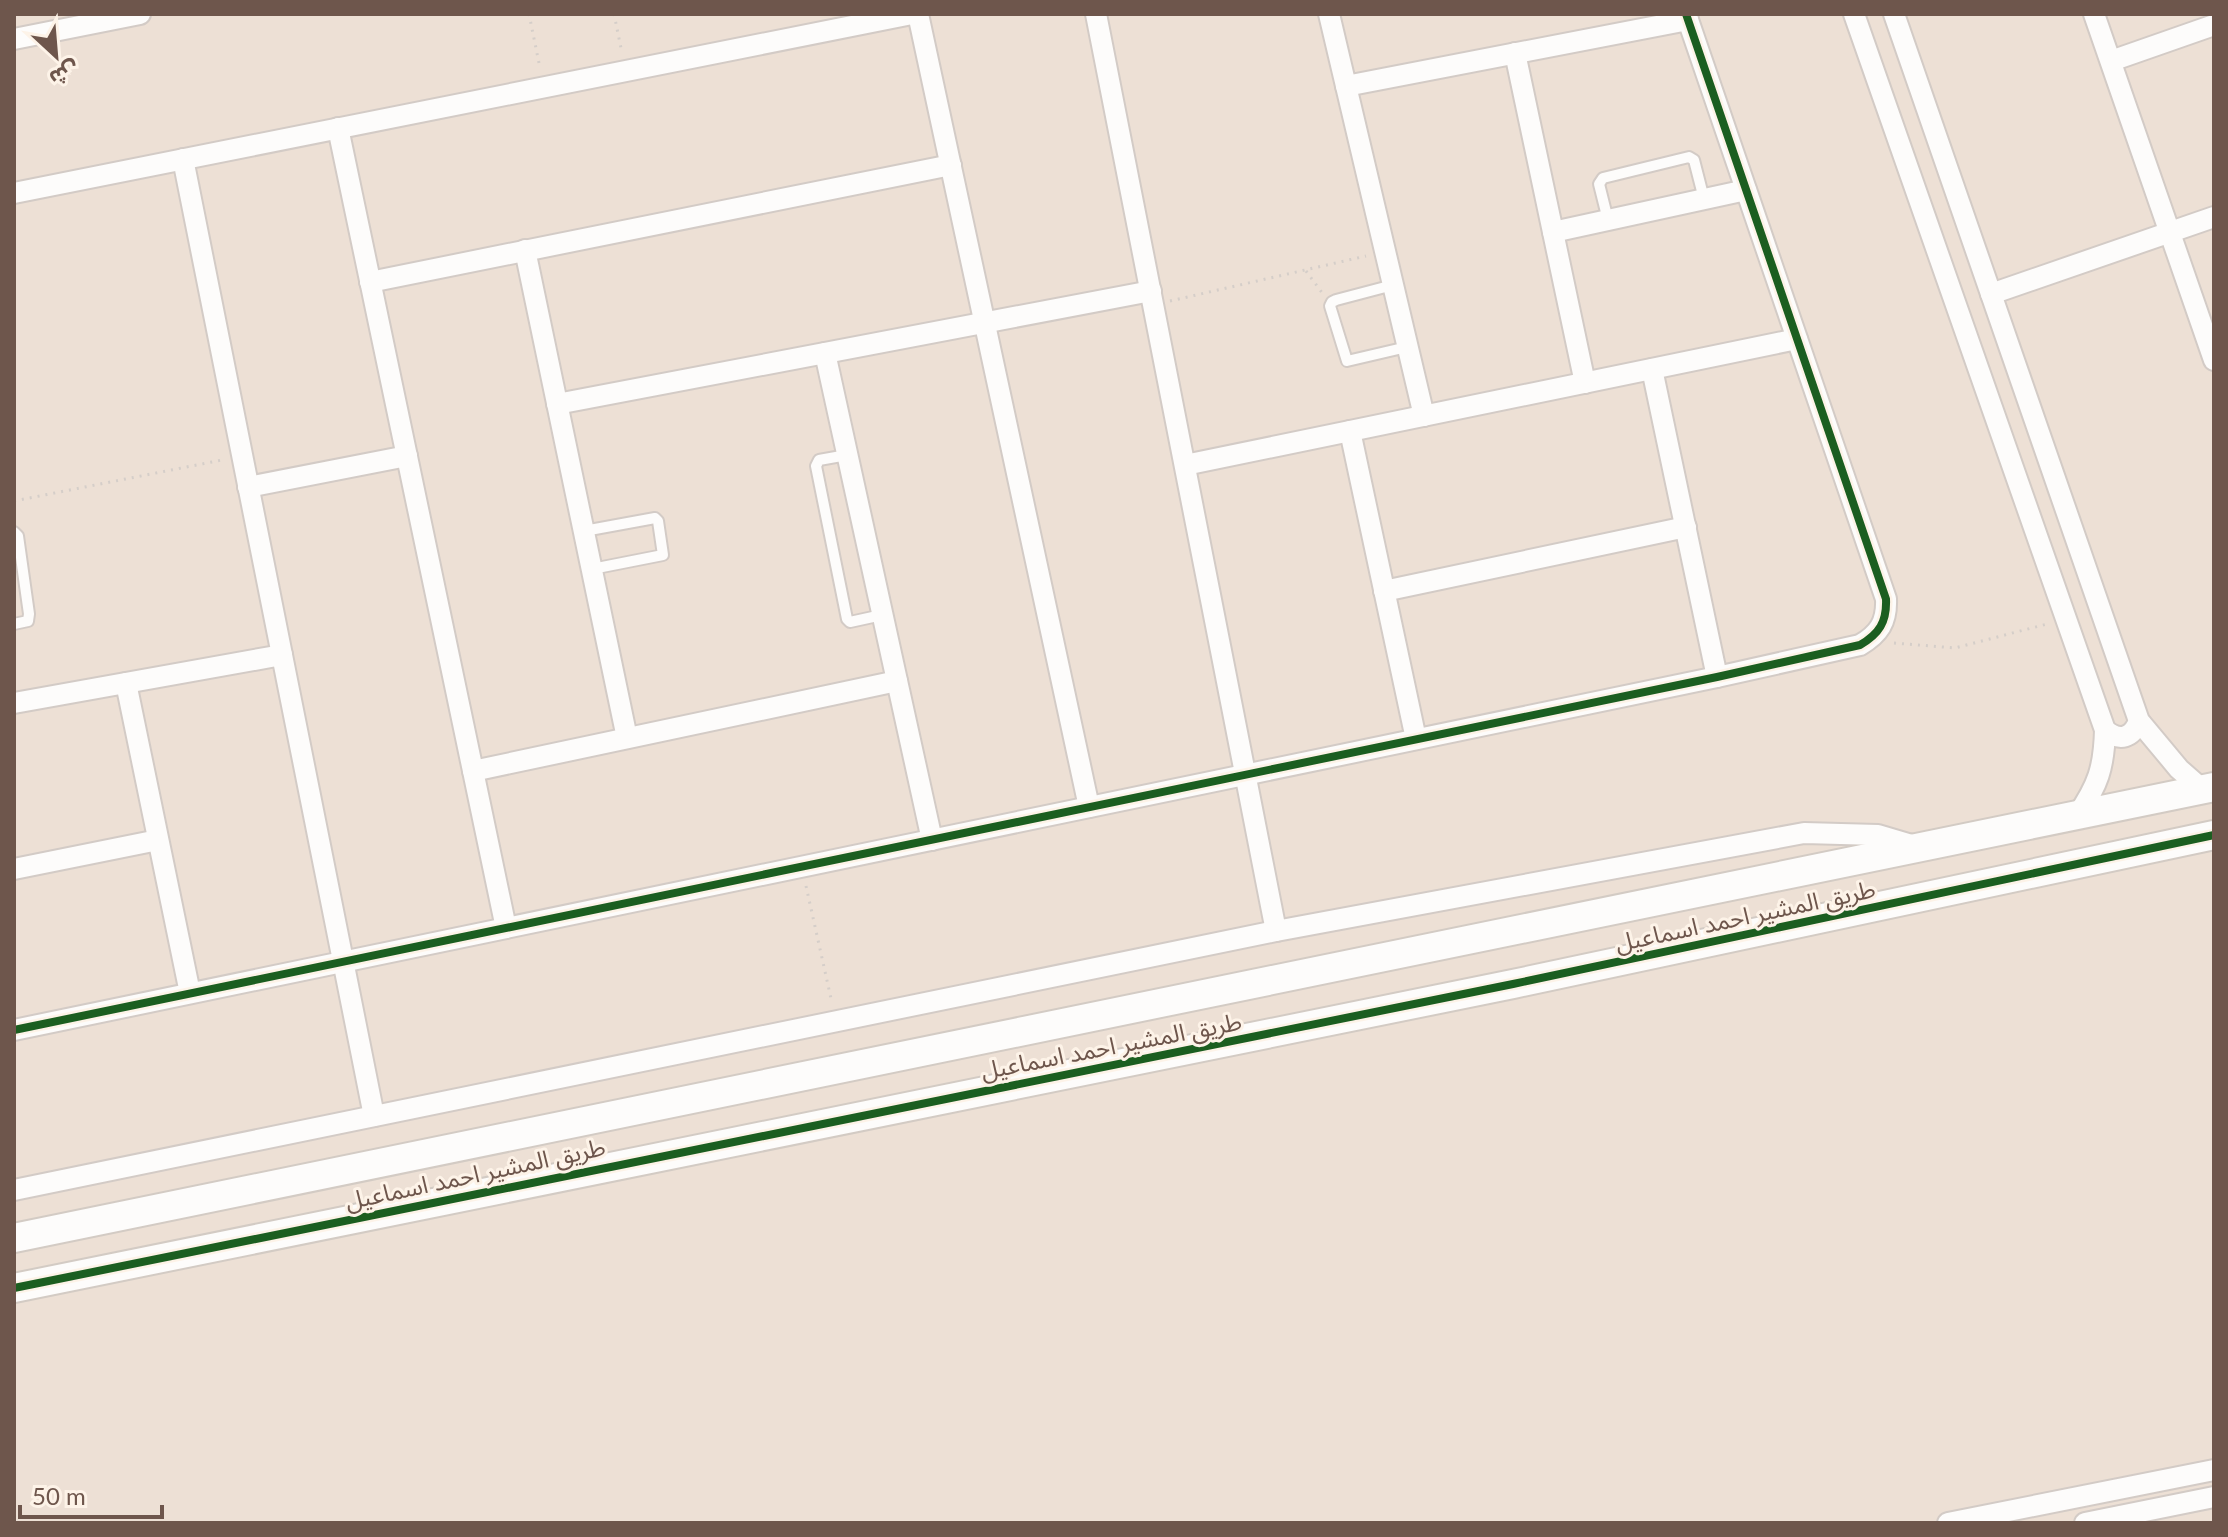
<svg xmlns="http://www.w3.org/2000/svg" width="2228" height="1537" font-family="Lato,'Noto Sans Arabic',sans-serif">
	<rect width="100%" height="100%" fill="#f4eee7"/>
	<!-- residential -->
	<rect fill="#ede0d5" x="14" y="14" width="2200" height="1509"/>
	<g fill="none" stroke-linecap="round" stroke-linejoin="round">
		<defs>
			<g id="lane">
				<path d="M1608,220L1599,184L1603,178L1689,157L1694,160L1704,199"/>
				<path d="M1393,285L1336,300L1332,302L1330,306L1347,361L1407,347"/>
				<path d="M847,455L819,460L816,466L847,619L850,622L882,615"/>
				<path d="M584,531L655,518L658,521L663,555L592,569"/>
				<path d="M14,532L18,536L29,614L28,621L14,624"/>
			</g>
			<g id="street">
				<path d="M918,14L1089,807"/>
				<path d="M1096,14L1276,931"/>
				<path d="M1329,14L1424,416"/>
				<path d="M1854,14L2105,730C2104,768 2098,785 2077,816"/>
				<path d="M1894,14L2139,721L2179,769L2203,790"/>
				<path d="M2094,14L2214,360"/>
				<path d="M14,39L140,14"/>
				<path d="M1515,53L1585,383"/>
				<path d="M2111,61L2214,25"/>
				<path d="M1346,86L1688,20"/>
				<path d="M338,128L506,928"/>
				<path d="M183,159L374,1116"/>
				<path d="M14,193L912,14"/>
				<path d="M1553,232L1746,190"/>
				<path d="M525,250L627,738"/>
				<path d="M370,282L951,165"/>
				<path d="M1991,294L2214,217"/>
				<path d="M825,353L932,840"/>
				<path d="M1652,369L1717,677"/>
				<path d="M557,404L1151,291"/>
				<path d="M1350,431L1416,739"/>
				<path d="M1185,465L1797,339"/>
				<path d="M248,487L407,456"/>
				<path d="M1384,591L1686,527"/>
				<path d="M126,683L190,993"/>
				<path d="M14,703L282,655"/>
				<path d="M2105,730C2120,742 2132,738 2139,721"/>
				<path d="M473,771L897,681"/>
				<path d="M14,869L158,840"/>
				<path d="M14,1030L1717,677L1860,645C1879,634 1887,622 1886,599L1686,14"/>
				<path d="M14,1190L1276,931L1804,833L1878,835L1915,846"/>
				<path d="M1948,1523L2214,1470"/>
				<path d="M2085,1523L2214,1497"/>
			</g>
			<g id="secondary">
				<path d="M14,1238L2214,787"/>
				<path d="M14,1288L1513,984L2214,835"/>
			</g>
		</defs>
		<!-- lane casing -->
		<use href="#lane" stroke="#d3cbc6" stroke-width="14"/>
		<!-- street casing -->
		<use href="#street" stroke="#d3cbc6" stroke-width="24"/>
		<!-- secondary casing -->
		<use href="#secondary" stroke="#d3cbc4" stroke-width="32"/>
		<!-- path -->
		<g stroke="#d5cec9" stroke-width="3" stroke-dasharray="2 6" stroke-linecap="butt">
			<path d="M529,14L540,68"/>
			<path d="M614,14L622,53"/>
			<path d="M1306,271L1323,294"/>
			<path d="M1170,301L1366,256"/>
			<path d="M14,501L222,460"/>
			<path d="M1894,643L1955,648L2047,624"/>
			<path d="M806,886L832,1003"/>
		</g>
		<!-- lane -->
		<use href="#lane" stroke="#fdfcfb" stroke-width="10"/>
		<!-- street -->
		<use href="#street" stroke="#fdfcfb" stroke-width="20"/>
		<!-- secondary -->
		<use href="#secondary" stroke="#fdfcfb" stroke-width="28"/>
		<defs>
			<g id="cycleway">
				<path d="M14,1030L1717,677L1860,645C1879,634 1887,622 1886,599L1686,14"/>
				<path d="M14,1288L1513,984L2214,835"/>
			</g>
		</defs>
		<!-- cycleway casing -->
		<use href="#cycleway" stroke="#fdf3e8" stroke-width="13"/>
		<!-- cycleway -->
		<use href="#cycleway" stroke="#1b5e20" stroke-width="8"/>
	</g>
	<g text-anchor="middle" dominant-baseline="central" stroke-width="6" stroke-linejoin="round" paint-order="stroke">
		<!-- street labels -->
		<g font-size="24" fill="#6e564c" stroke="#fdf3e8">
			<text transform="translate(1745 915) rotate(-12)">طريق المشير احمد اسماعيل</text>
			<text transform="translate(1111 1045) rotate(-11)">طريق المشير احمد اسماعيل</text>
			<text transform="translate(475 1173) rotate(-12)">طريق المشير احمد اسماعيل</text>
		</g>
	</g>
	<!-- border -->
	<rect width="2228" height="1537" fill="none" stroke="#6e564c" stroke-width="32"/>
	<!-- north arrow -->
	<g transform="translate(56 56) rotate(154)" stroke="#fdf3e8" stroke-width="6" paint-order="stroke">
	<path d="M0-6L14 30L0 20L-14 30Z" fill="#6e564c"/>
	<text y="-12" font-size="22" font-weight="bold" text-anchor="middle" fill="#6e564c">ش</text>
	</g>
	<!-- scale -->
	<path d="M20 1505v12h142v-12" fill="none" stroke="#6e564c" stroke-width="4"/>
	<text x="32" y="1505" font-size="24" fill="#6e564c" stroke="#fdf3e8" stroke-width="6" paint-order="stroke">50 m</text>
</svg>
